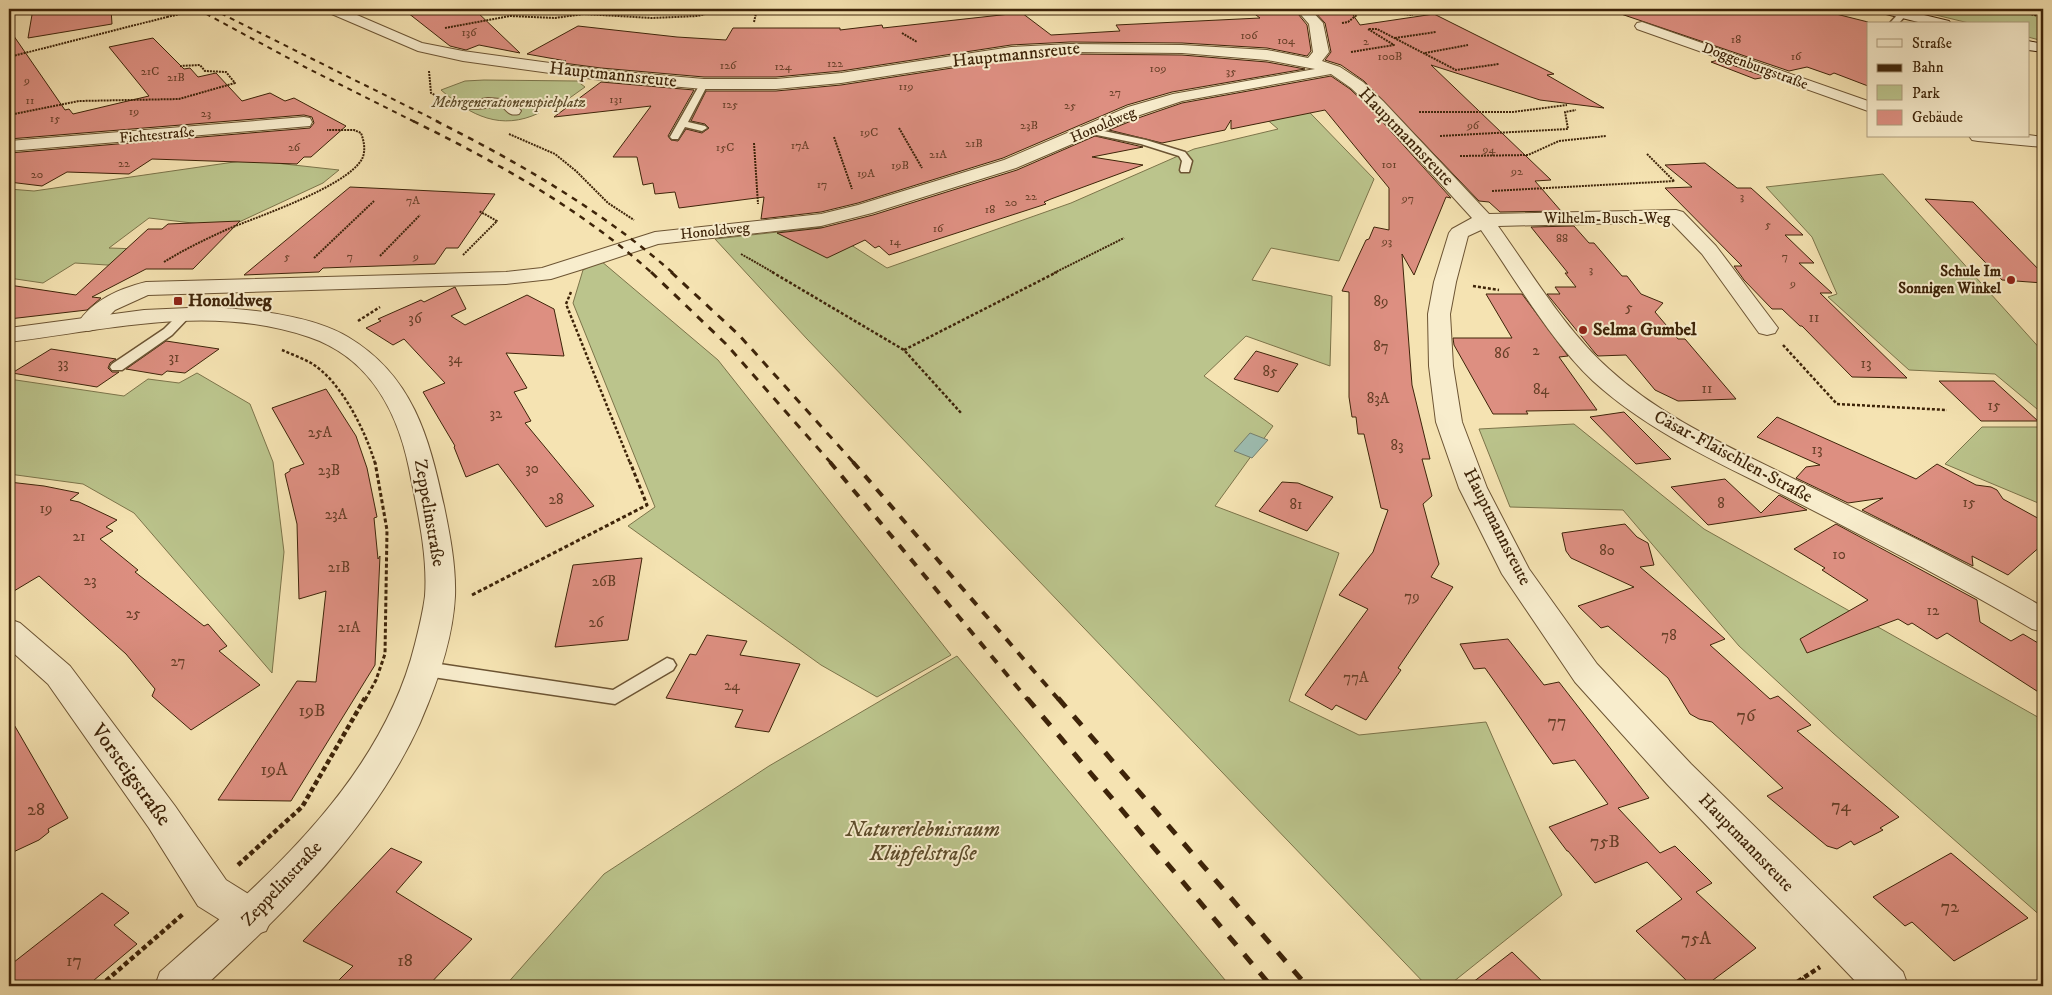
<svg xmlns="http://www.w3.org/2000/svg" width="2052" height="995" font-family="'IM FELL DW Pica',serif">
	<rect width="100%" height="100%" fill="#f5e3b2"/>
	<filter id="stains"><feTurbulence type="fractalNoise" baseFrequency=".004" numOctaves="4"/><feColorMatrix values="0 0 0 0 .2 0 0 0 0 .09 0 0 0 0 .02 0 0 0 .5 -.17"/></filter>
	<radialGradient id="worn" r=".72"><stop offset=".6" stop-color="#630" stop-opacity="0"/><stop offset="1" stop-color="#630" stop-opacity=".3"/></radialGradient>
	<!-- green -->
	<g fill="#bbc48c" stroke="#7c744a">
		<path d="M1911,9H2043V41L2028,37V24H1973Z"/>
		<path d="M484,80L577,81L585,87L564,102L533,109L539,113C501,131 471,116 441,90L465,81Z"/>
		<path d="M1286,88L1374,179L1339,261L1271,248L1252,280L1332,296L1330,366L1246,336L1204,376L1273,426L1215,506L1339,553L1289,701L1359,735L1486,722L1562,895L1448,986H1427L807,339L715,239L823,227L887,268L1071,203L1194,149L1278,129L1237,94Z"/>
		<path d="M248,160L339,170L323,183L209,236L210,225L149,218L109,248L170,250L139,267L75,263L43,283L9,278V189L34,191Z"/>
		<path d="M1883,174L2043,352V414L1995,374L1909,370L1828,297L1837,294L1812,237L1766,187Z"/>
		<path d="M601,261L718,360L951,655L877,697L821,665L628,526L655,507L573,303L583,270Z"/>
		<path d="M197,373L250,404L273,462L284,552L272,673L134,513L83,484L9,474V379L124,396L148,379L179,383Z"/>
		<path d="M1574,424L1704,529L2043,720V918L1833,733L1739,646L1623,510L1510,507L1479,429Z"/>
		<path d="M1982,427H2043V505L1945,464Z"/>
		<path d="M957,656L1230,986H505L604,874L769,766Z"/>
	</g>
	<!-- water -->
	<path fill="#9dbdb1" stroke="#77806e" d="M1250,433L1268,440L1252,458L1234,451Z"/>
	<!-- building -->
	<g fill="#dd8f81" stroke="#3e2409">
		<path d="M33,9H111L112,24L28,38Z"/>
		<path d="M403,9H450L455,14L475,10L520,53L479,45L466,50L450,46Z"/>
		<path d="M1248,9H1294L1307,25L1311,51L1307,56L1267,48L1182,43L1070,42L1011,45L841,71L776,77H704L601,68L563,63L566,61L527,54L578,26L677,37L726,40L733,28H840V30L882,25L883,28L1019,13H1022L1051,35L1120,31L1116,25L1260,18Z"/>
		<path d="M1312,9H1349L1360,25L1434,14L1554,74L1547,75L1604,108L1540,100L1431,65L1551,180L1535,181L1561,211L1500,212L1489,202L1479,201L1364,81L1341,65L1325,60L1331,52L1325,23Z"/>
		<path d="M1622,9H1816L1868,22V86L1834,73L1830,75L1807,67L1789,71L1621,14Z"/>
		<path d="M9,29L65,110L69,109L73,114L149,96L109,47L153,38L184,69L190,68L198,77L216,73L242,101L270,93L285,101L294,98L346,126L311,157H304L297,164L152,159L129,174L67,172L42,186L9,182V153L310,128L314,123L312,117L304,115L9,139Z"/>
		<path d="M1070,54L1182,55L1267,62L1305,69L1172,92L1127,105L1003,158L858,203L821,212L761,219L764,197L679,208L675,192L655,194L653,183L643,185L637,157H613L651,106L554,117L601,82L694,90L668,136L671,140L678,141L686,129L702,133L709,128L705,124L691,121L706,91H776L841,85L1011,59Z"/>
		<path d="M1718,60L1766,77L1755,79L1711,62Z"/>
		<path d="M1331,76L1350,89L1370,108L1451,198L1446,197L1414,275L1402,254L1412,385L1430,459H1422L1432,496L1423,504L1439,564L1431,577L1453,587L1398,668L1401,670L1366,720L1336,705L1332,710L1305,695L1368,609L1339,595L1373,552L1388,510L1381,508L1364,434H1358L1356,417H1352L1349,397V292L1342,291L1366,240L1369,239L1374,227L1389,230V188L1325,110L1231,129V120L1225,130L1162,143L1109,130L1141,117L1182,103Z"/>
		<path d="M1095,136L1143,147L1092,157L1143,165L1051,199L1044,202L1046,204L889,255L879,246L875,248L865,240L827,258L777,233L821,228L873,215L1017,170Z"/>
		<path d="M1705,163L1737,188H1751L1803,235H1785L1814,263H1799L1832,293H1820L1907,378L1852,377L1802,326H1800L1782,309H1772L1744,280L1734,266H1742L1665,188L1692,187L1665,165Z"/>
		<path d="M350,187L413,190L495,194L458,248H446L435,264L323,268L319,272L244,275Z"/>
		<path d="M1925,199L1973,202L2043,274V283L2002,280Z"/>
		<path d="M240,221L193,269H146L92,297L101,298L87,310L9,319V285L76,295L148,229H162L168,224Z"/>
		<path d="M1574,226L1589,243H1594L1622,276H1627L1641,294L1663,303L1655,312L1678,339H1685L1736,399L1678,401L1655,390L1626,355L1598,356L1595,353L1547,294H1560L1555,287H1576L1565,273H1568L1531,227Z"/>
		<path d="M455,287L466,309L451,316L465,325L527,295L554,309L564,356L506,353L527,388L514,392L531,421L525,423L594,506L546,527L498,464L466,477L454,447L455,446L423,392L445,383L404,339L393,345L366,328L381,321L378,319L421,300L424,302Z"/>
		<path d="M1486,294H1522L1568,356L1559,357L1597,410L1526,411L1528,414H1493L1454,345L1453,338H1512Z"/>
		<path d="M166,341L219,349L185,373L167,371L162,375L126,369Z"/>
		<path d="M51,349L116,359L110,363L108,368L112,372H119L97,387L12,373Z"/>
		<path d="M1256,351L1298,364L1278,392L1234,379Z"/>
		<path d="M1939,381H1994L2038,421H1981Z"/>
		<path d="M326,389L356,436L367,468L377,517L374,518L378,559L380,556L375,665L291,801L218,800L297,681L316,682L326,591L299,599L297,524L285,474L290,471V469L304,464L272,408Z"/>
		<path d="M1624,412L1671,459L1636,464L1590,417Z"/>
		<path d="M1777,417L1916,479L1937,464L1976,485L1991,487L1997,490L2003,499L2043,521V544L2008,575L1972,556L1973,566L1862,510L1883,498L1848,503L1796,478L1806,467L1820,465L1757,437Z"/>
		<path d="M1725,479L1761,513L1779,495L1807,510L1708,525L1671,487Z"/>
		<path d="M9,482L44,486L79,493L70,500L79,502L117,520L106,527L113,531L100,539L138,570L135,572L204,626L208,624L227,646L219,651L260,685L191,730L152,696L155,689L126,654L39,576L9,594Z"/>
		<path d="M1282,482L1298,483L1333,497L1307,531L1259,511Z"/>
		<path d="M1625,524L1637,537L1648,543L1654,565L1640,567L1725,639L1710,645L1770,699L1778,696L1811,725L1797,731L1899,817L1880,828L1883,830L1854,845L1851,841L1837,849L1827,846L1767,796L1783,788L1712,722L1699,719L1690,714L1668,678L1608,626L1601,628L1578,606L1634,587L1571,558L1566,551L1562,533Z"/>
		<path d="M1836,524L1977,600L1980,622L2011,641L2023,634L2043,646V695L1947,633L1937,639L1912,623L1908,625L1898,619L1807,653L1800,639L1868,600L1822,570L1825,568L1794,549Z"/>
		<path d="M642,558L628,640L555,647L573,565Z"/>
		<path d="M707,635L747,641L740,655L800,664L769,732L735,727L743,710L666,698L690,654L696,655Z"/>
		<path d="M1508,639L1544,685L1559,682L1649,798L1618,808L1660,853L1675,846L1712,883L1696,892L1756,948L1705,986H1692L1636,931L1682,899L1647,862L1595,883L1568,851H1567L1549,827L1608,804L1575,760L1553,764L1485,668L1474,669L1460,644Z"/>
		<path d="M9,716L68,818L48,829L49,832L39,840L9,854Z"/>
		<path d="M391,848L422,862L396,892L472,939L428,986H333L353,966L303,941Z"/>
		<path d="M1951,853L2028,918L1954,961L1912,922L1905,926L1873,897Z"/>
		<path d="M102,893L129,913L114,925L137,944L87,986H9V966Z"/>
		<path d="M1512,952L1547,986H1468Z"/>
	</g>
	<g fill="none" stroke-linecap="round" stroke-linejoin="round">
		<defs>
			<g id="service">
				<path d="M1900,12L1907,14L1898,24H1889Z"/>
				<path d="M704,81L708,84L688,122L705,126L707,128L702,131L685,127L678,139H672L670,137L700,84Z"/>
				<path d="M1090,128L1146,140L1185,152L1192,161L1189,172H1181L1180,170L1182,161L1179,156L1141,144L1087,133L1085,131Z"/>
				<path d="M187,309L193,313L172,335L122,370H112L110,367L112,364L164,329L183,310Z"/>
				<path d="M667,658L673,660L676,665L673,670L615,704L426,676L420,674L417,669L420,664L426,662L613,690Z"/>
			</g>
			<path id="pedestrian" d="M488,98L512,100L521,111L519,114C511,116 508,113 503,107C490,106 475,111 463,108L461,105L463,102Z"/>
			<g id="minor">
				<path d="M325,9H343L422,43L463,51L601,70L704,79H776L841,73L1011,47L1070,44L1182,45L1267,50L1308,58L1313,52L1309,24L1296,9H1310L1323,23L1329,52L1322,61L1340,67L1363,82L1383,101L1489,214L1676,210L1683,212L1716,246L1778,328L1775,333L1767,335L1759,333L1702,254L1671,222L1498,226C1531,272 1566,331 1609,369C1662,418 1730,447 1794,479C1878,520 1962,560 2043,607V632L2032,629C1951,581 1867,538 1783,495C1717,462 1648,431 1593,381C1551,342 1514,277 1481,230L1468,236L1456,282L1450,314L1453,366L1462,422L1487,488L1529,569L1597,664L1691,764L1903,972L1908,986H1860L1667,784L1575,682L1502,574L1459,488L1436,422L1429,366L1428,314L1434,282L1449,233L1452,229L1472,218L1371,107L1351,88L1331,74L1182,101L1140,115L1016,168L872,213L821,226L658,244L583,269L551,279L506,284L148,295L115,310L96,329L88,331L80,329L77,324C93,300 118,289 146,282L506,272L542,268L655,232L821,214L858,205L1004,160L1128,107L1173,94L1315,69L1267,60L1182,53L1070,52L1011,57L841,83L776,89H704L601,80L463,61L418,51L327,12Z"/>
				<path d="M1642,22L1868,101V111L1637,29L1635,26L1637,23Z"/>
				<path d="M304,117L310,118L312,122L310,126L9,151V141Z"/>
				<path d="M2028,135L2043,137V147L1978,141L1972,140L1969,136Z"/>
				<path d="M9,619L20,623L70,666L175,806L226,880L266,905L272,918L266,931L252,936L238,931L198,906L149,828L48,684L9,649Z"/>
			</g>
			<path id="tertiary" d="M211,307C254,310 311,315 348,337C413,376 429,437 444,506C450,535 456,566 455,596C453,639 437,684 420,723C373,827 287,910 205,986H155L160,972C263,881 381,782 415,644C419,628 423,612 425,596C428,554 417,509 409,468C397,409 368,357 309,337C211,303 107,330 9,342V328L144,310Z"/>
			<g id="secondary">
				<path d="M1876,9H1899L1949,21L1951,24H1926L1878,12Z"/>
				<path d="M2028,41L2043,44V52L2028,50Z"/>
			</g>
		</defs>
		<!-- service casing -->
		<use href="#service" stroke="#6c5433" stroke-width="3"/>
		<!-- pedestrian casing -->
		<use href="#pedestrian" stroke="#6c5433" stroke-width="2"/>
		<!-- minor casing -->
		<use href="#minor" stroke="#6c5433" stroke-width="2"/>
		<!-- tertiary casing -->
		<use href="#tertiary" stroke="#6c5433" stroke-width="2"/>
		<!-- secondary casing -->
		<use href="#secondary" stroke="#3e2409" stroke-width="2"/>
		<!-- path-far3 -->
		<g stroke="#3e2409" stroke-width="2" stroke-dasharray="2 1" stroke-linecap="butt">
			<path d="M2008,9L2043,17"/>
			<path d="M754,22L757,9"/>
			<path d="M1342,23L1348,22L1363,10L1413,15"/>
			<path d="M445,28L510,16L555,18L584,14L652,18L698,16L725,9"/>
			<path d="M902,33L917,42"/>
			<path d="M1395,38L1436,32"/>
			<path d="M1351,52L1394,45L1368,29H1377L1456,70L1499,64"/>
			<path d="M1425,53L1468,45"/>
			<path d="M9,57L167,17"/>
			<path d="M429,71L431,93L446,101"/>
			<path d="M1419,112H1513L1567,105"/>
			<path d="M9,115L79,101L179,99L235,83L226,72L205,71L200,65L180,66"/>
			<path d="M899,128L922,168"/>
			<path d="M509,134L555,154L576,171L608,203L634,220"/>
			<path d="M1440,136L1568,129L1565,112L1576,110"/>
			<path d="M834,137L852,189"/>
			<path d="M754,143L758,204"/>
			<path d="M1647,154L1674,181"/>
			<path d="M1460,156L1528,155L1559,141L1606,136"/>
			<path d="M1492,191L1675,181"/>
			<path d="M741,254L774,273"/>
			<path d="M463,255L497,221L479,211"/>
			<path d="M380,256L420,215"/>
			<path d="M314,258L374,201"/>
			<path d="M164,262C185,249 206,239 228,229C259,216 346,187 362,159C366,151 364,141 361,133L354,130H327"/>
			<path d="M1054,273L1124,238"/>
		</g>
		<!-- path-far2 -->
		<g stroke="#3e2409" stroke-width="2.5" stroke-dasharray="3 2" stroke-linecap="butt">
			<path d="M772,272L904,350L962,414"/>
			<path d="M1473,286L1499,290"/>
			<path d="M571,292L566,304L630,463"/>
			<path d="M358,321L380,307"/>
			<path d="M1783,345L1837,404L1947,410"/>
			<path d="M282,350C291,354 302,358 311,363C341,381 365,430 375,463"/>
			<path d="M904,350L1057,272"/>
		</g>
		<!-- path-far1 -->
		<g stroke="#3e2409" stroke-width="3" stroke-dasharray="4 2.5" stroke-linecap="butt">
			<path d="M472,595L647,505L630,462"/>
			<path d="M365,700L376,680L385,654L387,530L375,462"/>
		</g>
		<!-- path -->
		<g stroke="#3e2409" stroke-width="4.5" stroke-dasharray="5 3" stroke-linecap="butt">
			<path d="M238,865L302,807L365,698"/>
			<path d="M1801,979L1809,986"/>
			<path d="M100,986L183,914"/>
			<path d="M1791,986L1820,967"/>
		</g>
		<!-- service -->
		<use href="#service" fill="#f8edcd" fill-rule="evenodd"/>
		<!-- pedestrian -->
		<use href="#pedestrian" fill="#f8edcd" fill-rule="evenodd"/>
		<!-- minor -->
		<use href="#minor" fill="#f8edcd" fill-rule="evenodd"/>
		<!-- tertiary -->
		<use href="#tertiary" fill="#f8edcd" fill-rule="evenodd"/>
		<!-- secondary -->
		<use href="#secondary" fill="#f8edcd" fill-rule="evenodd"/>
		<!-- rail-far4 -->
		<g stroke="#3e2409" stroke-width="2" stroke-dasharray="5 5" stroke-linecap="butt">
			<path d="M197,9L305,67L415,122"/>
			<path d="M212,9L439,122"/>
		</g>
		<!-- rail-far3 -->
		<g stroke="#3e2409" stroke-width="2.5" stroke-dasharray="6 6" stroke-linecap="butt">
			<path d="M413,121C498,163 581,209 652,273"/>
			<path d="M436,121C520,163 602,211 673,273"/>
		</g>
		<!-- rail-far2 -->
		<g stroke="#3e2409" stroke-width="3" stroke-dasharray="8 8" stroke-linecap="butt">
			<path d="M651,272L726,344L831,463"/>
			<path d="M671,272L739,335L854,463"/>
		</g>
		<!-- rail-far1 -->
		<g stroke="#3e2409" stroke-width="4" stroke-dasharray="9 9" stroke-linecap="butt">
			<path d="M830,462L1028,700"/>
			<path d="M853,462L1059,700"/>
		</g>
		<!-- rail -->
		<g stroke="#3e2409" stroke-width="5" stroke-dasharray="12 12" stroke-linecap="butt">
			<path d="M1027,698L1271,986"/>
			<path d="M1058,698L1307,986"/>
		</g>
		<!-- path-bridge -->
		<path stroke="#3e2409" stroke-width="2" stroke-dasharray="2 1" stroke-linecap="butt" d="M167,17L202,9"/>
	</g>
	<!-- markers -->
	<g fill="#8f2418" stroke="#f8edcd" stroke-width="2">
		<circle cx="2011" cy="280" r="5"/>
		<rect x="173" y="296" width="10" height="10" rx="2.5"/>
		<circle cx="1583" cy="330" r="5"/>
	</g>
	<g text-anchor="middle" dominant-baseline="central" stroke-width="4" stroke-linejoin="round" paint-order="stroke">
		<!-- far-number labels -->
		<g font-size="12" fill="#663f27">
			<text x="469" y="32">136</text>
			<text x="1249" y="35">106</text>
			<text x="1736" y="39">18</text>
			<text x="1286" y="40">104</text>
			<text x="1366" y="41">2</text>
			<text x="1390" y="56">100B</text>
			<text x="1796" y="56">16</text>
			<text x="835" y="63">122</text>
			<text x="728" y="65">126</text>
			<text x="783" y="66">124</text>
			<text x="1158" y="68">109</text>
			<text x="150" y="71">21C</text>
			<text x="1231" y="71">35</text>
			<text x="176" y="77">21B</text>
			<text x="27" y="80">9</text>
			<text x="906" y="86">119</text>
			<text x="1115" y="92">27</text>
			<text x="616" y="99">131</text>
			<text x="30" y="100">11</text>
			<text x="730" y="104">125</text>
			<text x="1070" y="105">25</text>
			<text x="134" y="111">19</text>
			<text x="206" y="113">23</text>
			<text x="55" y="118">15</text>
			<text x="1029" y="125">23B</text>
			<text x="1473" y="125">96</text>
			<text x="869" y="132">19C</text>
			<text x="974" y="143">21B</text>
			<text x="800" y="145">17A</text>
			<text x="294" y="147">26</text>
			<text x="725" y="147">15C</text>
			<text x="1489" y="149">94</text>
			<text x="938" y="154">21A</text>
			<text x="124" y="163">22</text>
			<text x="1389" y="164">101</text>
			<text x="900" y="165">19B</text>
			<text x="1517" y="171">92</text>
			<text x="866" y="173">19A</text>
			<text x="37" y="174">20</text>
			<text x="822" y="184">17</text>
			<text x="1031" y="196">22</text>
			<text x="1742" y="196">3</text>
			<text x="1408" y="198">97</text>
			<text x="413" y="200">7A</text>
			<text x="1011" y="202">20</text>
			<text x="990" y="209">18</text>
			<text x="1768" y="224">5</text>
			<text x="938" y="228">16</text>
			<text x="1562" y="238">88</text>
			<text x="895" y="241">14</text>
			<text x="1387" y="241">93</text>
			<text x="287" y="256">5</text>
			<text x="350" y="256">7</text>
			<text x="416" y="256">9</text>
			<text x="1785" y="256">7</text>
			<text x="1591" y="269">3</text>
			<text x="1793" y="283">9</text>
		</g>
		<!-- far-street labels -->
		<g font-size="15" fill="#3e2409" stroke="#f8edcd">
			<text transform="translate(1755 66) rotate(20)">Doggenburgstraße</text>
			<text transform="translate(1103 125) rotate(-23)">Honoldweg</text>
			<text transform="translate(157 135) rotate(-5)">Fichtestraße</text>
			<text x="1607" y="218">Wilhelm-Busch-Weg</text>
			<text transform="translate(715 231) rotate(-6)">Honoldweg</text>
		</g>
		<!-- far-park labels -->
		<g font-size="15" font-style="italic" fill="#5d4c2a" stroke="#f8edcd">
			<text x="509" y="102">Mehrgenerationenspielplatz</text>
		</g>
		<!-- far-poi labels -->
		<g font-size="15" font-weight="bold" fill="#3e2409" stroke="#f8edcd" text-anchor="end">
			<text x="2001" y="271">Schule Im<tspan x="2001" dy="17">Sonnigen Winkel</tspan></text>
		</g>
		<!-- number labels -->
		<g font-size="15" fill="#663f27">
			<text x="1381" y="301">89</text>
			<text x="1629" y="307">5</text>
			<text x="1814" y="317">11</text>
			<text x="415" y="318">36</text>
			<text x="1381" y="346">87</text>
			<text x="1536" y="350">2</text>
			<text x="1502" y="353">86</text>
			<text x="174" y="357">31</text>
			<text x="455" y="358">34</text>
			<text x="63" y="363">33</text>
			<text x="1866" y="363">13</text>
			<text x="1270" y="371">85</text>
			<text x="1707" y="388">11</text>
			<text x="1541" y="389">84</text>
			<text x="1378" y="398">83A</text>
			<text x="1994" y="405">15</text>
			<text x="496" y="413">32</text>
			<text x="320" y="432">25A</text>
			<text x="1397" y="445">83</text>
			<text x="1817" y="449">13</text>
			<text x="532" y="468">30</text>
			<text x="329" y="470">23B</text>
			<text x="556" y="499">28</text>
			<text x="1969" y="502">15</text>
			<text x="1721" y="503">8</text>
			<text x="1296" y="504">81</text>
			<text x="46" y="508">19</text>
			<text x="336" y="514">23A</text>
			<text x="79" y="536">21</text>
			<text x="1607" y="550">80</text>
			<text x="1839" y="554">10</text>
			<text x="339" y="567">21B</text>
			<text x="90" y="580">23</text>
			<text x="604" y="581">26B</text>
			<text x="1412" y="596">79</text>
			<text x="1933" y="610">12</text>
			<text x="133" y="613">25</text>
			<text x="596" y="622">26</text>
			<text x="349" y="627">21A</text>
			<text x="1669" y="635">78</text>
			<text x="178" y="661">27</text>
			<text x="1356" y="677">77A</text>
			<text x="732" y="685">24</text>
		</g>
		<!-- street labels -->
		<g font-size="18" fill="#3e2409" stroke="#f8edcd">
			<text transform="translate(1016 55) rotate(-6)">Hauptmannsreute</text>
			<text transform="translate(613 75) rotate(6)">Hauptmannsreute</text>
			<text transform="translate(1406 137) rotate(46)">Hauptmannsreute</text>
			<text transform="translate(1733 457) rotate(28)">Cäsar-Flaischlen-Straße</text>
			<text transform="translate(429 513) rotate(80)">Zeppelinstraße</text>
			<text transform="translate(1497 527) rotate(63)">Hauptmannsreute</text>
			<text transform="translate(1746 843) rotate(46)">Hauptmannsreute</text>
			<text transform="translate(282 884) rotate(-47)">Zeppelinstraße</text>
		</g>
		<!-- poi labels -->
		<g font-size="18" font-weight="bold" fill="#3e2409" stroke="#f8edcd" text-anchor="start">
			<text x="188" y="301">Honoldweg</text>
			<text x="1593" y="330">Selma Gumbel</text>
		</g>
		<!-- near-number labels -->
		<g font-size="18" fill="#663f27">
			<text x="312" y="711">19B</text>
			<text x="1746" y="716">76</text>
			<text x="1557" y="722">77</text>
			<text x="274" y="770">19A</text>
			<text x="1841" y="806">74</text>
			<text x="36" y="810">28</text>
			<text x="1605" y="842">75B</text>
			<text x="1950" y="907">72</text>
			<text x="1696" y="939">75A</text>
			<text x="74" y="961">17</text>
			<text x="405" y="961">18</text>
		</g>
		<!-- near-street labels -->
		<g font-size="21" fill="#3e2409" stroke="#f8edcd">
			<text transform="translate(131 775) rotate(54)">Vorsteigstraße</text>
		</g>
		<!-- near-park labels -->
		<g font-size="21" font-style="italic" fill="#5d4c2a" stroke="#f8edcd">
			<text x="923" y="830">Naturerlebnisraum<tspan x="923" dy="24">Klüpfelstraße</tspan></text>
		</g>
	</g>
	<!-- margin -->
	<rect width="2052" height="995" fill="none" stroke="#f5e3b2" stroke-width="30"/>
	<rect x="10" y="10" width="2032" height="975" fill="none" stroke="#3e2409" stroke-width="2.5"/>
	<rect x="15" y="15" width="2022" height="965" fill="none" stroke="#3e2409"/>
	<!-- legend -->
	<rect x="1867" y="22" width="162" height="115" fill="#f8edcd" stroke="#ae9d7f"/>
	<rect x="1877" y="39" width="25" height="8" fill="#f8edcd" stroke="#ae9d7f"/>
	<text x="1912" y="48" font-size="15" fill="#3e2409">Straße</text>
	<rect x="1877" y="64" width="25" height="8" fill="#3e2409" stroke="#ae9d7f"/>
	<text x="1912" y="72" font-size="15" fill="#3e2409">Bahn</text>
	<rect x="1877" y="85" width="25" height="15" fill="#bbc48c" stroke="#ae9d7f"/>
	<text x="1912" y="98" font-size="15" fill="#3e2409">Park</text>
	<rect x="1877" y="110" width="25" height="15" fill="#dd8f81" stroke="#ae9d7f"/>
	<text x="1912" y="122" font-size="15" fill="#3e2409">Gebäude</text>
	<rect width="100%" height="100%" filter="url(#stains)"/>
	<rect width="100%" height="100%" fill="url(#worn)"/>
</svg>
